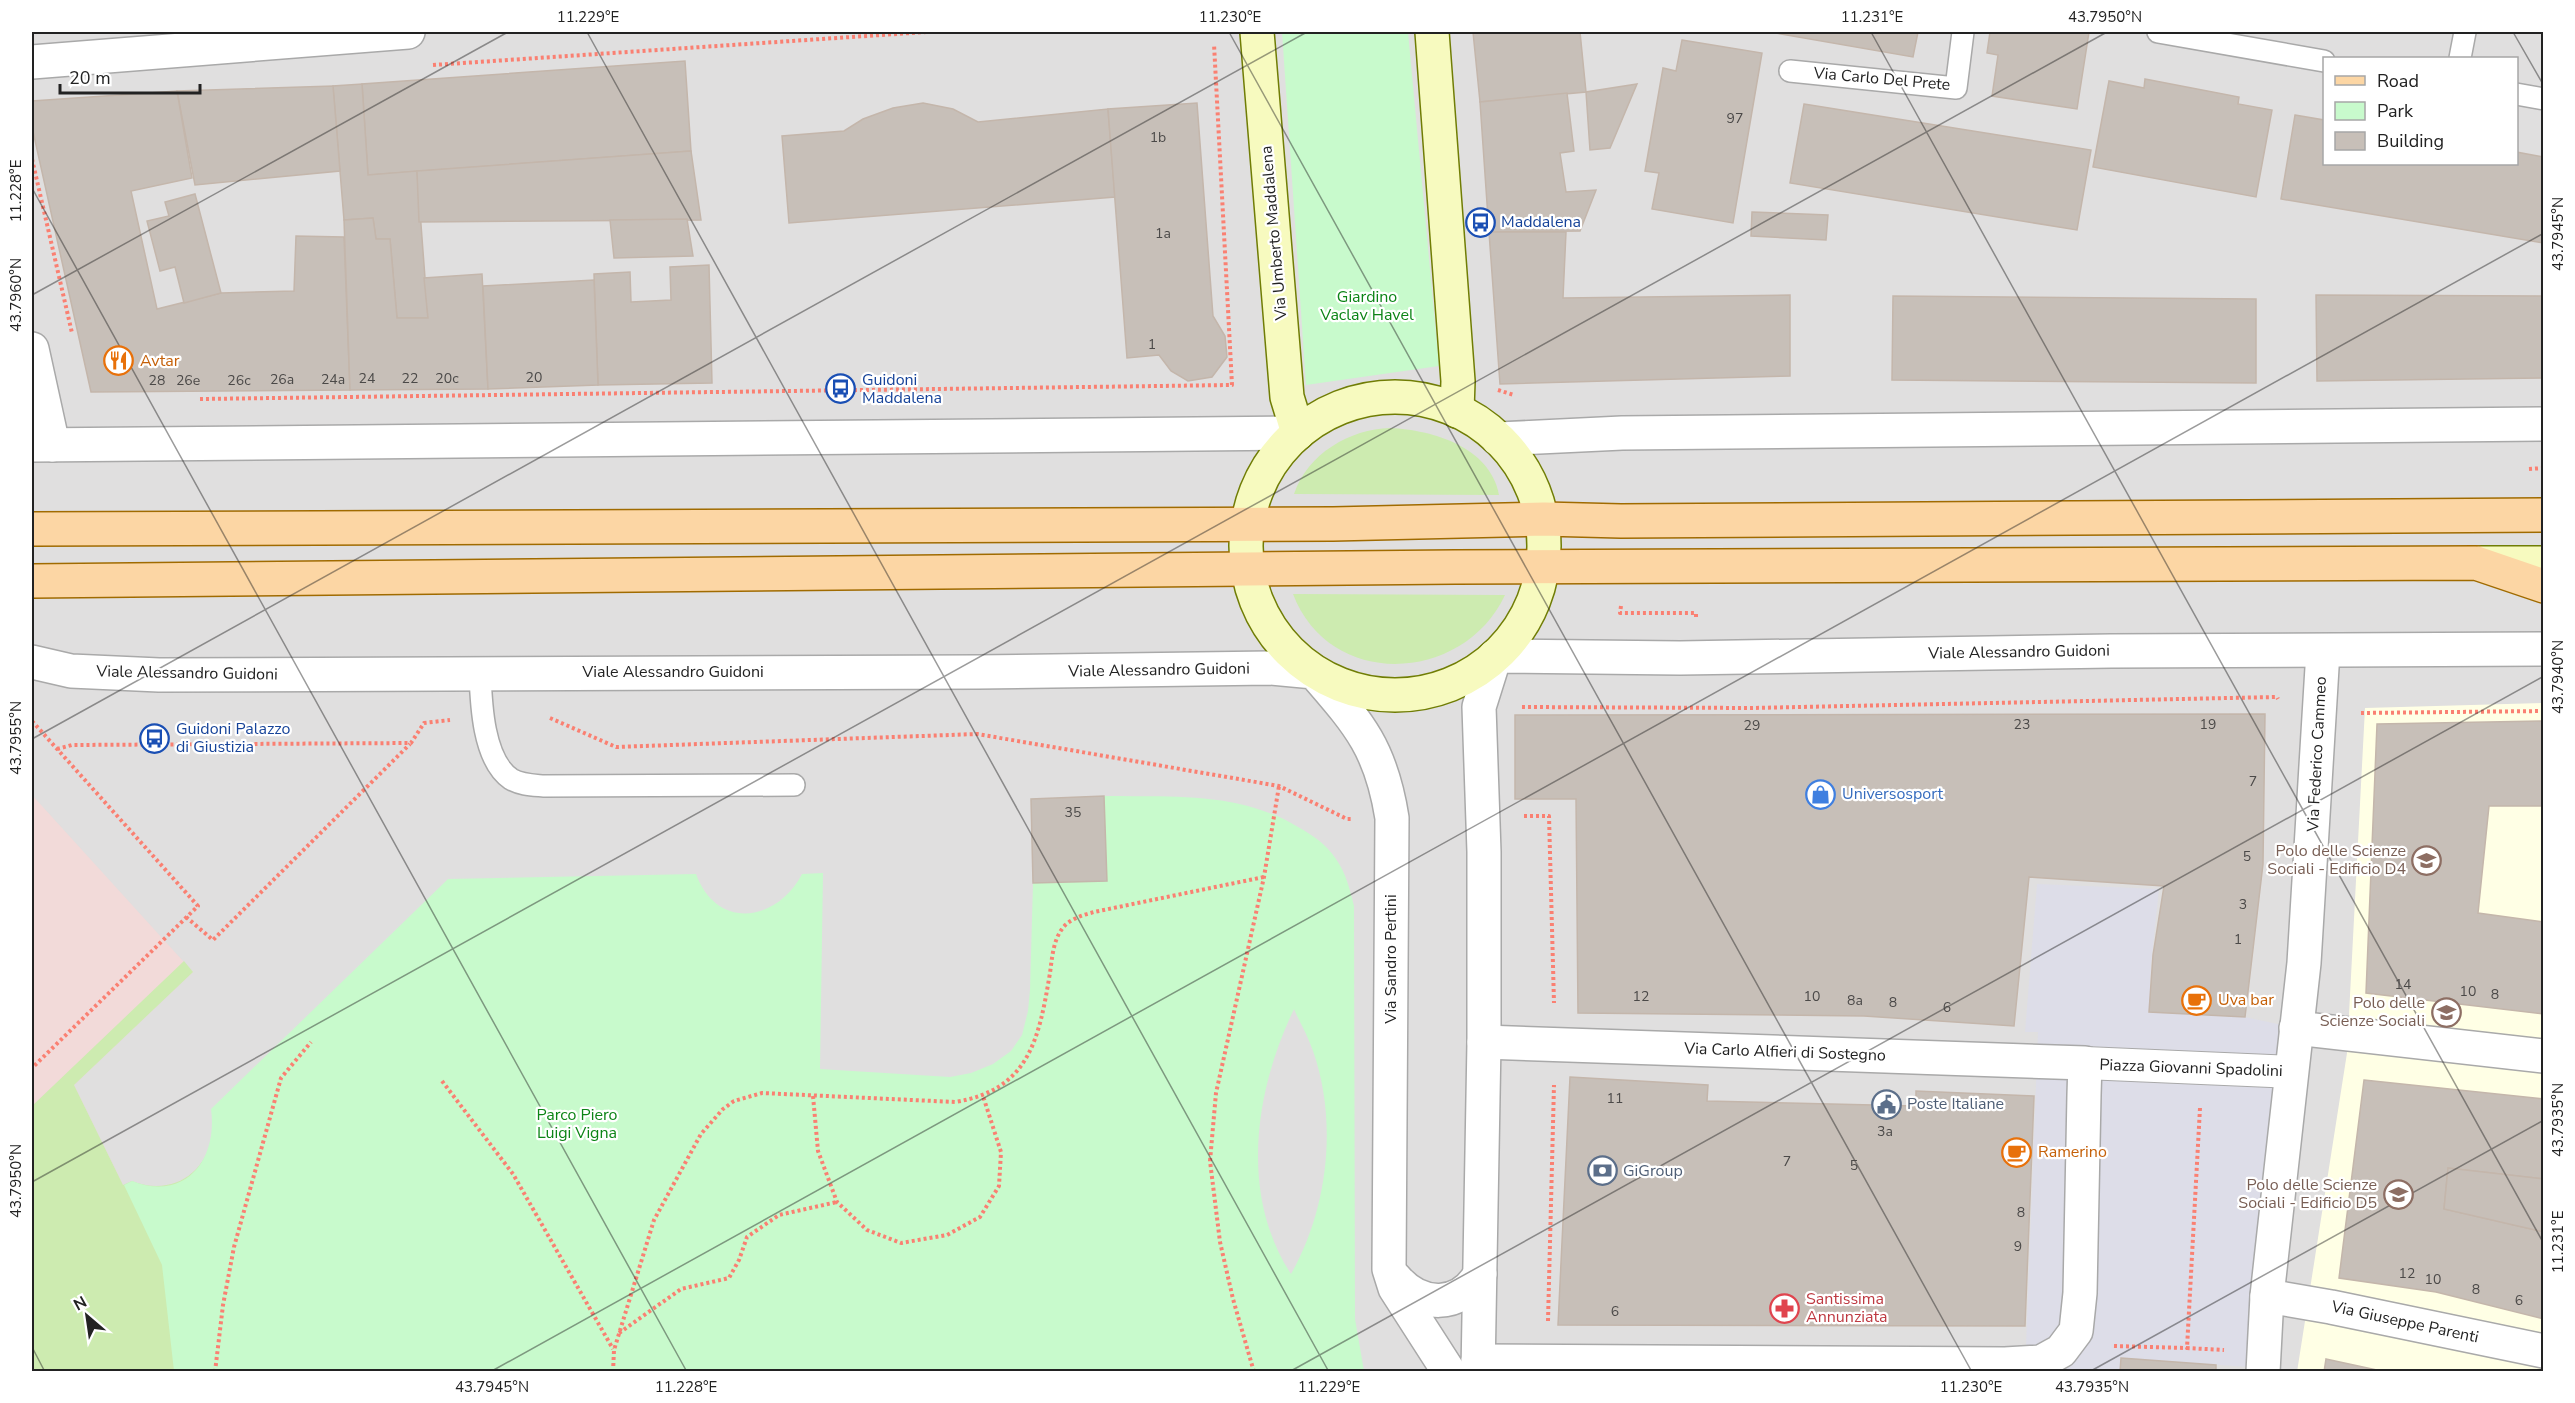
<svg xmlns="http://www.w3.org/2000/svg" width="2575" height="1403" font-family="'Nunito Sans',sans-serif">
	<rect width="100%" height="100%" fill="#f2efe9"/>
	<!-- residential -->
	<path fill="#e0dfdf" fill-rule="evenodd" d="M32,32H2543V1371H32ZM2324,58H2516V164H2324Z"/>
	<!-- commercial -->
	<path fill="#f2dad9" d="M32,795L193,972L74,1085L162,1265L32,1371Z"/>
	<!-- education -->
	<path fill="#ffffe5" d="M2543,703V1371L2297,1372L2347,1053L2365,708Z"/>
	<!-- grass -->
	<g fill="#cdebb0">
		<path d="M1390,428C1433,430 1490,447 1499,495L1294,494C1307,454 1350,429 1390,428Z"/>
		<path d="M1293,594H1297L1505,595C1464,683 1330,691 1293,594Z"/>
		<path d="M184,961L193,972L74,1085L123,1185L132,1181C169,1196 205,1176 212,1136L201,1371L32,1372V1106Z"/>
	</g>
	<!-- park -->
	<g fill="#c8facc" fill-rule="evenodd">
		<path d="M1282,32H1408L1439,366L1306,385Z"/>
		<path d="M1104,796C1171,797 1239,791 1298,827C1314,836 1326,844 1336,859C1346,873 1350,890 1354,906L1355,1319L1364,1371H174L162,1265L124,1185L132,1181C185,1202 218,1160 211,1109L448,879L696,874C717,931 777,922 802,874L823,873L820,1069L950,1077L971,1073L993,1064L1011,1051L1022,1035L1028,1011L1030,990L1033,883L1031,799ZM1294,1009C1300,1023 1308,1036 1313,1051C1338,1122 1328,1209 1291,1274C1239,1194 1255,1090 1294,1009Z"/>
	</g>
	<!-- plaza -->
	<path fill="#dddde8" d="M2037,884L2159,889L2151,965L2149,1012L2245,1017L2296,1028L2263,1368L2121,1358L2120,1371H2025L2038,1032H2025Z"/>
	<!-- building -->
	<g fill="#c7bfb8" stroke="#c4b6ab" stroke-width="1.5">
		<path d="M1473,32H1580L1586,92L1480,102Z"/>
		<path d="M1770,32H1918L1913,57Z"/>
		<path d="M1990,32H2089L2077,109L1992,96L1998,55L1987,53Z"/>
		<path d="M1682,40L1762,53L1733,223L1652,209L1659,173L1645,171L1663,68L1676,71Z"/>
		<path d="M685,61L691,151L368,175L362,84Z"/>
		<path d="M2145,79L2239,97L2238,104L2272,110L2256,197L2093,167L2109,81L2144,88Z"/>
		<path d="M362,84L368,175L417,171L428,318H397L390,239H376L373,218L344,220L333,86Z"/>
		<path d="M1637,84L1610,148L1590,150L1586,92Z"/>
		<path d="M333,86L340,171L195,185L177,91Z"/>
		<path d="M177,91L192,178L131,191L157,309L221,293L294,291L296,236L344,237L350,390L91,392L32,127V101Z"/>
		<path d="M1567,93L1574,151L1560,153L1566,192L1596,190L1580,231L1489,232L1480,102Z"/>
		<path d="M923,103L953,109L978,122L1108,109L1115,197L789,223L782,136L844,131L863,119L893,108Z"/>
		<path d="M1197,103L1213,316L1225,336L1227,357L1212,377L1188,381L1171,371L1159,355L1127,358L1108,109Z"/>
		<path d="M1804,104L2091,150L2077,230L1790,183Z"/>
		<path d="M2295,115L2324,120V164H2516V152L2544,157V243L2281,199Z"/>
		<path d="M691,151L701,220L419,222L417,171Z"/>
		<path d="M195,194L221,293L184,303L175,267L160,271L147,221L169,216L165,202Z"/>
		<path d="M1752,212L1828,215L1826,240L1751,236Z"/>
		<path d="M373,218L376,239H390L397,318H428L424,278L482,274L488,389L350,390L344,220Z"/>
		<path d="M687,219L693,256L614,258L610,220Z"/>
		<path d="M1489,232H1566L1563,298L1790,295V376L1500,384Z"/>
		<path d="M709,265L712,383L598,385L594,274L630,272L631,302L671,300L670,267Z"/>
		<path d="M594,280L598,385L488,389L483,286Z"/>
		<path d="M2316,295L2544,296V378L2317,381Z"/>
		<path d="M1893,296L2256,299V383L1892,380Z"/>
		<path d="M2265,714L2263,864L2245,1017L2149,1012L2153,955L2164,886L2029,877L2014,1026L1864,1016L1578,1013L1576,799H1515V715Z"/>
		<path d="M2544,721V806H2489L2478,913L2544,922V1014L2366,993L2377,724Z"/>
		<path d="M1104,796L1107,881L1033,883L1031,799Z"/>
		<path d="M1570,1077L1708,1085L1707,1101L1916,1106V1091L2034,1096L2025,1326L1558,1325Z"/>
		<path d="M2364,1080L2544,1099V1179L2448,1168L2444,1209L2544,1232V1319L2436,1292L2339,1278Z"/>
		<path d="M2448,1168L2544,1179V1232L2444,1209Z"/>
		<path d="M2121,1358L2216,1365V1372H2120Z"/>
		<path d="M2326,1359L2386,1372H2324Z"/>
	</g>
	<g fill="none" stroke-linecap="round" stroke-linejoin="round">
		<defs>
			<g id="service">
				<path d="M2158,32L2324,61"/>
				<path d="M2460,58L2465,32"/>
				<path d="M1790,71L1956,88L1963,32"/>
				<path d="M2516,94L2544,99"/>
				<path d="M480,673C481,703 483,760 511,779C521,785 533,785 544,786L794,785"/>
			</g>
			<path id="pedestrian" d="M2085,1063L2292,1072"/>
			<g id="minor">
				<path d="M32,62L408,32"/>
				<path d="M32,349L53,445"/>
				<path d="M1498,439L1622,433L2544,424"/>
				<path d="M32,445L1298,433"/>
				<path d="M32,662L71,671L159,675L978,672L1270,668L1314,672C1359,724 1381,748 1392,818L1389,1269L1395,1288L1449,1372"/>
				<path d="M2296,1028L2544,1056"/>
				<path d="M1395,1278C1420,1308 1460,1309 1480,1274"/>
				<path d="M2267,1296L2331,1307L2544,1351"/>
				<path d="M1478,1361L2005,1364L2041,1362L2061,1351L2076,1331L2080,1293L2084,1095L2085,1063L1484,1042"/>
				<path d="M1478,1372L1484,1042V852L1479,707L1495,656L1680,658L2111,651L2544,649"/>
				<path d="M2263,1372L2267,1296L2304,963L2323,651"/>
			</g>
			<g id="secondary">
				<path d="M1257,32L1287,397L1298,433"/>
				<path d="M1432,32L1458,381L1457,411"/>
				<circle cx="1395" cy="546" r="149"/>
				<path d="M2481,563H2544"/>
			</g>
			<g id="primary">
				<path d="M32,529L1333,524L1544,519L1621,521L2544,515"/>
				<path d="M32,581L1455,567L2476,563L2544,586"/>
			</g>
		</defs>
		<!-- service casing -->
		<use href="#service" stroke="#a9a9a9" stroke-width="24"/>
		<!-- pedestrian casing -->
		<use href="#pedestrian" stroke="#a9a9a9" stroke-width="34"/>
		<!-- minor casing -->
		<use href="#minor" stroke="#a9a9a9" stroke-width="36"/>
		<!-- secondary casing -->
		<use href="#secondary" stroke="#707d05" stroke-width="36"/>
		<!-- primary casing -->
		<use href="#primary" stroke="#a06b00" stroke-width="36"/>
		<!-- path -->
		<g stroke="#fa8072" stroke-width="4" stroke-dasharray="3 3" stroke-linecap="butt">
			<path d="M433,65L926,32"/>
			<path d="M32,159L72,333"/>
			<path d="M1498,390L1514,395"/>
			<path d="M200,399L1232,385L1214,44"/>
			<path d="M2529,469L2544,468"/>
			<path d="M1621,606L1620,613H1696V617"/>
			<path d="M1522,707L1752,708L2277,697L2278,699"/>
			<path d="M2361,713L2544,711"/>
			<path d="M550,718L616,747L977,734L1279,786L1347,819H1352"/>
			<path d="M32,721L198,906L32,1068"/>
			<path d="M57,749L72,745L411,743L424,723L450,720"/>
			<path d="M1524,816H1549L1554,1003"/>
			<path d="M186,917L213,940L410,744"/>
			<path d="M442,1081L513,1174L613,1349"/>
			<path d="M813,1096L818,1151L837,1202L867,1230L901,1243L947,1235L980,1217L999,1186L1001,1152L983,1096"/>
			<path d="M2200,1108L2187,1348L2224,1350"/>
			<path d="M1548,1321L1554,1085"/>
			<path d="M619,1333L681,1289L729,1278L739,1260L747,1237L779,1215L837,1202"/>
			<path d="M2114,1346L2187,1348"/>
			<path d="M215,1372L223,1305L234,1247L281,1078L311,1042"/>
			<path d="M613,1372L614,1350L654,1220L701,1134L723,1109L734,1101L762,1093L955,1102C1030,1090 1039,1038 1050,973C1052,959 1053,941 1062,929C1069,919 1083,915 1094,912L1264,877"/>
			<path d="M1254,1372L1233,1299L1220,1242L1210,1161L1216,1093L1264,877L1279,786"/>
		</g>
		<!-- service -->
		<use href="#service" stroke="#fff" stroke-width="21"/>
		<!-- pedestrian -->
		<use href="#pedestrian" stroke="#fff" stroke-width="32"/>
		<!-- minor -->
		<use href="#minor" stroke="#fff" stroke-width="33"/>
		<!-- secondary -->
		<use href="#secondary" stroke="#f7fabf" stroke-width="33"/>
		<!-- primary -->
		<use href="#primary" stroke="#fcd6a4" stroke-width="33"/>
	</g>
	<!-- ticks -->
	<path fill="none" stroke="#222" stroke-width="1.5" stroke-opacity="0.45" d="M587,32L1329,1372M1229,32L1972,1372M1871,32L2544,1244M2513,32L2544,86M32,188L687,1372M32,295L508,32M32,739L1307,32M32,1182L2107,32M32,1347L45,1372M490,1372L2544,233M1289,1372L2544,676M2089,1372L2544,1120"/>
	<!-- icons -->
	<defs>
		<symbol id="bus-ring" viewBox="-11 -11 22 22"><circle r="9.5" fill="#fff" stroke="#1a4fb4" stroke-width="1.5"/><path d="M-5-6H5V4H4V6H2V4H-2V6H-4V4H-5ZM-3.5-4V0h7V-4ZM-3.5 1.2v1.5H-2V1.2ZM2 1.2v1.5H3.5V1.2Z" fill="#1a4fb4"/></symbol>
		<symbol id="restaurant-ring" viewBox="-11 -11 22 22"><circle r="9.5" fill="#fff" stroke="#e8710a" stroke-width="1.5"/><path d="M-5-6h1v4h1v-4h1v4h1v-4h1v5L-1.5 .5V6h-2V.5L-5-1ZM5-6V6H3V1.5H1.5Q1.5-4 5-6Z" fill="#e8710a"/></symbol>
		<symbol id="shop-ring" viewBox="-11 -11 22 22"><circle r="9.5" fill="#fff" stroke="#3f7fe0" stroke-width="1.5"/><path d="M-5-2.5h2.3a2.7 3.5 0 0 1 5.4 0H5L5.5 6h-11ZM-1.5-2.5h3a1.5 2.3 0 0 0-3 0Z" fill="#3f7fe0"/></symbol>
		<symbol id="university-ring" viewBox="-11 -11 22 22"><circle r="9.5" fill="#fff" stroke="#8d6e63" stroke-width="1.5"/><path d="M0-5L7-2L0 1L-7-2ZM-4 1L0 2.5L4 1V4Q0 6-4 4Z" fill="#8d6e63"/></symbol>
		<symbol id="cafe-ring" viewBox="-11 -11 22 22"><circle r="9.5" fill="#fff" stroke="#e8710a" stroke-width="1.5"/><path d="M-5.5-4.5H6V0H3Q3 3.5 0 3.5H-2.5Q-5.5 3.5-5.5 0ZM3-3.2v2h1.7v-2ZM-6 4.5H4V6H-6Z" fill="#e8710a"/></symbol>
		<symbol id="civic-ring" viewBox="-11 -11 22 22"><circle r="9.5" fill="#fff" stroke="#5c6f8a" stroke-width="1.5"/><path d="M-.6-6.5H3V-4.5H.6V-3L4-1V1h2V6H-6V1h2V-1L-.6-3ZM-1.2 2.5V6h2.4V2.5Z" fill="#5c6f8a"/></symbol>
		<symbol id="bank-ring" viewBox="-11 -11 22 22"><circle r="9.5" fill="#fff" stroke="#5c6f8a" stroke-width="1.5"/><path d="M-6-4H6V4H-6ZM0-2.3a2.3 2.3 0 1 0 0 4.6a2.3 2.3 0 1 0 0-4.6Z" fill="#5c6f8a"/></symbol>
		<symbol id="pharmacy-ring" viewBox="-11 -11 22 22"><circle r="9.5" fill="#fff" stroke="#e0444e" stroke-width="1.5"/><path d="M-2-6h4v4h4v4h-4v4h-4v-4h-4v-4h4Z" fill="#e0444e"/></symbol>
	</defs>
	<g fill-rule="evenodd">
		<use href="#bus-ring" x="1464" y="206" width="33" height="33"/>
		<use href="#restaurant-ring" x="102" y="344" width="33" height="33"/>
		<use href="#bus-ring" x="824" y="372" width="33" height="33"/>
		<use href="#bus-ring" x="138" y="722" width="33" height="33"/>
		<use href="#shop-ring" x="1804" y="778" width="33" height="33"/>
		<use href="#university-ring" x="2410" y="844" width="33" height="33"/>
		<use href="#cafe-ring" x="2180" y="984" width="33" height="33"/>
		<use href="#university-ring" x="2430" y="996" width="33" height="33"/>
		<use href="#civic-ring" x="1870" y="1088" width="33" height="33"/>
		<use href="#cafe-ring" x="2000" y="1136" width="33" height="33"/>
		<use href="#bank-ring" x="1586" y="1154" width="33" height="33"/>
		<use href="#university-ring" x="2382" y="1178" width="33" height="33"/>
		<use href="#pharmacy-ring" x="1768" y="1292" width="33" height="33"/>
	</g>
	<g text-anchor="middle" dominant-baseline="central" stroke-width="4.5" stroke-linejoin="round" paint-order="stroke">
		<!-- number labels -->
		<g font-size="14" fill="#4b4948">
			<text x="1735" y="118">97</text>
			<text x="1158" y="137">1b</text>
			<text x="1163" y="233">1a</text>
			<text x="1152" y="344">1</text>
			<text x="534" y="377">20</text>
			<text x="367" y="378">24</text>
			<text x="410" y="378">22</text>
			<text x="447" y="378">20c</text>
			<text x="282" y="379">26a</text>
			<text x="333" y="379">24a</text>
			<text x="157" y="380">28</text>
			<text x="188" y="380">26e</text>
			<text x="239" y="380">26c</text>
			<text x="2022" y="724">23</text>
			<text x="2208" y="724">19</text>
			<text x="1752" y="725">29</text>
			<text x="2253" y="781">7</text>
			<text x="1073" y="812">35</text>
			<text x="2247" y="856">5</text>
			<text x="2243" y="904">3</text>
			<text x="2238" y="939">1</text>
			<text x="2403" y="984">14</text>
			<text x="2468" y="991">10</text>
			<text x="2495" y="994">8</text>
			<text x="1641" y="996">12</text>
			<text x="1812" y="996">10</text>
			<text x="1855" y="1000">8a</text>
			<text x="1893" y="1002">8</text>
			<text x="1947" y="1007">6</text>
			<text x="1615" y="1098">11</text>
			<text x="1885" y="1131">3a</text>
			<text x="1787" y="1161">7</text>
			<text x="1854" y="1165">5</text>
			<text x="2021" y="1212">8</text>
			<text x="2018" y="1246">9</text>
			<text x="2407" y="1273">12</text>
			<text x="2433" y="1279">10</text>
			<text x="2476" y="1289">8</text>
			<text x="2519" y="1300">6</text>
			<text x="1615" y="1311">6</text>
		</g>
		<!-- street labels -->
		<g font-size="16" fill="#222" stroke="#fff">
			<text transform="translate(1882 79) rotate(5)">Via Carlo Del Prete</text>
			<text transform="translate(1274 233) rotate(-95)">Via Umberto Maddalena</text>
			<text transform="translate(2019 652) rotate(-1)">Viale Alessandro Guidoni</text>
			<text transform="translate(1159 670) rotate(-1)">Viale Alessandro Guidoni</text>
			<text x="673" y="672">Viale Alessandro Guidoni</text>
			<text transform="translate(187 673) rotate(1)">Viale Alessandro Guidoni</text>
			<text transform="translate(2317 754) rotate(-87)">Via Federico Cammeo</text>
			<text transform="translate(1391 959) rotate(-90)">Via Sandro Pertini</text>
			<text transform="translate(1785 1052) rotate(2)">Via Carlo Alfieri di Sostegno</text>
			<text transform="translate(2191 1068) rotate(2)">Piazza Giovanni Spadolini</text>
			<text transform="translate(2405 1322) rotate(12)">Via Giuseppe Parenti</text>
		</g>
		<!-- transit labels -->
		<g font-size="16" fill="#164399" stroke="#fff" text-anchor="start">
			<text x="1501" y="222">Maddalena</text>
			<text x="862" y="380">Guidoni<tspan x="862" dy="18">Maddalena</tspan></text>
			<text x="176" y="729">Guidoni Palazzo<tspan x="176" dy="18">di Giustizia</tspan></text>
		</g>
		<!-- park labels -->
		<g font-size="16" fill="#0c8416" stroke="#fff">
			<text x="1367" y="297">Giardino<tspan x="1367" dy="18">Vaclav Havel</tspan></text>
			<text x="577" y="1115">Parco Piero<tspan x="577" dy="18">Luigi Vigna</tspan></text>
		</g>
		<!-- food labels -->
		<g font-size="16" fill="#c56008" stroke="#fff" text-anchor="start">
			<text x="140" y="361">Avtar</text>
			<text x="2218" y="1000">Uva bar</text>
			<text x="2038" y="1152">Ramerino</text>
		</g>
		<!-- shop labels -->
		<g font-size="16" fill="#366cbe" stroke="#fff" text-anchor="start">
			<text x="1842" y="794">Universosport</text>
		</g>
		<!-- education labels -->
		<g font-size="16" fill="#785e54" stroke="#fff" text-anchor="end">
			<text x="2406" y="851">Polo delle Scienze<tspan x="2406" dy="18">Sociali - Edificio D4</tspan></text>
			<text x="2425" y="1003">Polo delle<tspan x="2425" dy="18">Scienze Sociali</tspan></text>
			<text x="2377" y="1185">Polo delle Scienze<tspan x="2377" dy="18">Sociali - Edificio D5</tspan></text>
		</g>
		<!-- service labels -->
		<g font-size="16" fill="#4e5e75" stroke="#fff" text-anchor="start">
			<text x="1907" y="1104">Poste Italiane</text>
			<text x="1623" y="1171">GiGroup</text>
		</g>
		<!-- health labels -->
		<g font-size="16" fill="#be3a42" stroke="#fff" text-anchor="start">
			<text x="1806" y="1299">Santissima<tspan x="1806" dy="18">Annunziata</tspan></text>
		</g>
	</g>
	<!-- border -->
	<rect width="2575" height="1403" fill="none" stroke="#ffffff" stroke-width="66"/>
	<!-- legend -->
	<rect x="2323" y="57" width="195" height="108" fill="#ffffff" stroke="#a7a7a7" stroke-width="1.5"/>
	<rect x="2335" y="76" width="30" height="9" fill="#fcd6a4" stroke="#a7a7a7" stroke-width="1.5"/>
	<text x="2377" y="87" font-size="18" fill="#222222">Road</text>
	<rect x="2335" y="102" width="30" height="18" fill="#c8facc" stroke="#a7a7a7" stroke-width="1.5"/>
	<text x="2377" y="117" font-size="18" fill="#222222">Park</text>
	<rect x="2335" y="132" width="30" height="18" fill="#c7bfb8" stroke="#a7a7a7" stroke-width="1.5"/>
	<text x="2377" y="147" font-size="18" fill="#222222">Building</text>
	<!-- north arrow -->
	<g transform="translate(87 1316) rotate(331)" stroke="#ffffff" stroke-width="4.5" paint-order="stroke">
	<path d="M0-4.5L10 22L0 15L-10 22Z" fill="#222222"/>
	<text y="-9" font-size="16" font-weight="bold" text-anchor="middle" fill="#222222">N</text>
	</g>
	<!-- scale -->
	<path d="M60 84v9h140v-9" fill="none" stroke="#222222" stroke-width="3"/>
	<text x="69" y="84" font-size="18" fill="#222222" stroke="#ffffff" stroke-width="4.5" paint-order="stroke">20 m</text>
	<rect x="33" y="33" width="2509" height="1337" fill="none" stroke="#222" stroke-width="2"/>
	<g font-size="15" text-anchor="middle" fill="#222">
		<text x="588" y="22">11.229°E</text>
		<text x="1230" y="22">11.230°E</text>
		<text x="1872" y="22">11.231°E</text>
		<text x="2105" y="22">43.7950°N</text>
		<text transform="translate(16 191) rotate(-90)" y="5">11.228°E</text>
		<text transform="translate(2558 234) rotate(-90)" y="5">43.7945°N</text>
		<text transform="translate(16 295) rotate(-90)" y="5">43.7960°N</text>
		<text transform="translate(2558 677) rotate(-90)" y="5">43.7940°N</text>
		<text transform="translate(16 738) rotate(-90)" y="5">43.7955°N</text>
		<text transform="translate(2558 1120) rotate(-90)" y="5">43.7935°N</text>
		<text transform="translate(16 1181) rotate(-90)" y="5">43.7950°N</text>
		<text transform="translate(2558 1242) rotate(-90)" y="5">11.231°E</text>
		<text x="492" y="1392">43.7945°N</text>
		<text x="686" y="1392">11.228°E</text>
		<text x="1329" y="1392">11.229°E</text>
		<text x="1971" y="1392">11.230°E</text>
		<text x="2092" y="1392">43.7935°N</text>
	</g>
</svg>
